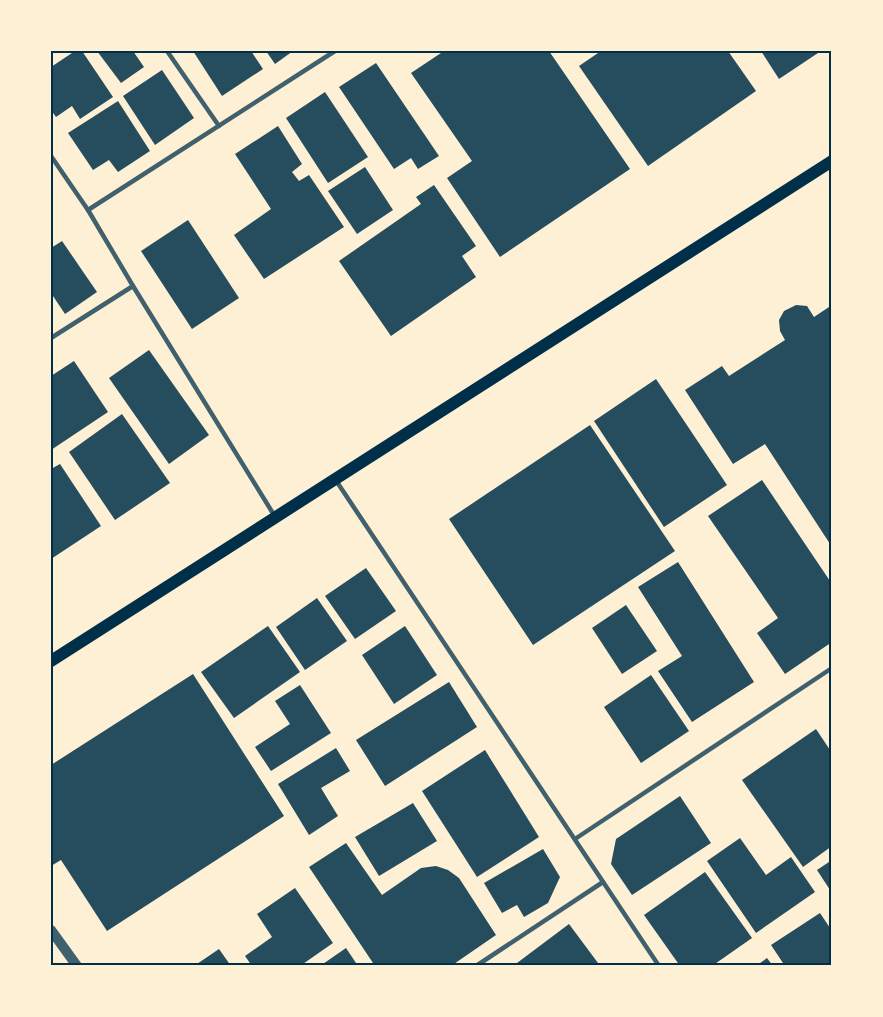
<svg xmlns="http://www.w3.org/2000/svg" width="883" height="1017" font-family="Rubik,sans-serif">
	<rect width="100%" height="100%" fill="#fdf0d5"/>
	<!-- building -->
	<g fill="#264d5e">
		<path d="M75,51H82L113,97L80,119L72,106L56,117L51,110V67Z"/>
		<path d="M97,51H133L144,67L121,83Z"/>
		<path d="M193,51H251L263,69L222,96Z"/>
		<path d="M266,51H293L275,64Z"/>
		<path d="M444,51H549L630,169L500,257L447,178L472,161L411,73Z"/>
		<path d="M601,51H728L756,91L648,166L579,66Z"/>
		<path d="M761,51H821L779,79Z"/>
		<path d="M376,63L439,156L418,169L411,158L394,169L339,87Z"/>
		<path d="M162,70L194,118L155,145L123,96Z"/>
		<path d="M325,92L368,157L328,183L286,118Z"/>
		<path d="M118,101L150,151L118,172L109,160L93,170L68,133Z"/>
		<path d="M278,126L302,164L292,172L299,181L309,175L344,227L264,279L234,235L271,209L235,154Z"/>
		<path d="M365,167L393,210L357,234L328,191Z"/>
		<path d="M434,185L476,246L462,256L476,277L391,336L339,261L421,204L416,197Z"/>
		<path d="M188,220L239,298L192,329L141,251Z"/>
		<path d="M62,241L97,292L65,314L51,293V248Z"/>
		<path d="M796,305L807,306L814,317L832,305V547L765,444L733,464L685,390L722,366L729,376L785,340L780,331L779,320L784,311Z"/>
		<path d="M149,350L209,435L169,464L109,378Z"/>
		<path d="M74,361L108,412L51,450V376Z"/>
		<path d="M656,379L727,485L664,527L594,421Z"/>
		<path d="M122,414L170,483L115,520L69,452Z"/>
		<path d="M590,425L675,551L533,645L449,519Z"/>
		<path d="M60,464L101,526L51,559V469Z"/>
		<path d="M762,480L832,584V642L785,674L757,633L778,618L708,516Z"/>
		<path d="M678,562L754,682L692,722L658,671L682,656L638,587Z"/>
		<path d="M366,568L396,611L355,639L325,596Z"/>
		<path d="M317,598L347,641L305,670L276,627Z"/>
		<path d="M626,605L657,651L622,674L592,628Z"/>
		<path d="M268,626L300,672L234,718L201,672Z"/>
		<path d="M405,626L437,675L394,704L362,655Z"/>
		<path d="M193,674L284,816L107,931L61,860L51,866V765Z"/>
		<path d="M651,675L689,731L641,763L604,707Z"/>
		<path d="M449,682L477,727L385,786L356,740Z"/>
		<path d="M300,685L331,733L271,771L255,747L290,724L275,701Z"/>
		<path d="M816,729L832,753V846L803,867L742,780Z"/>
		<path d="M336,748L350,771L321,788L338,816L309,835L278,784Z"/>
		<path d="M485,750L539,837L477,877L422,791Z"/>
		<path d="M680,796L711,843L632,895L611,864L616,839Z"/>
		<path d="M413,803L437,841L379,876L355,837Z"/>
		<path d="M740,838L766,875L791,857L815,892L756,933L707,861Z"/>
		<path d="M346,843L382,895L421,868L436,866L448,870L459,878L496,935L451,966H375L309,867Z"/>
		<path d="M543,849L560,877L548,903L524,917L517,905L502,913L484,883Z"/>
		<path d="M832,860V893L817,870Z"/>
		<path d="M705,872L752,938L712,966H680L644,915Z"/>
		<path d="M295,888L333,943L300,966H252L245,956L272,937L257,914Z"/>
		<path d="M820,913L832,931V966H785L771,945Z"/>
		<path d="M569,924L598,963L594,966H513Z"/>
		<path d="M346,948L358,966H320Z"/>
		<path d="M219,949L231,966H194Z"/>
		<path d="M767,958L773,966H756Z"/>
	</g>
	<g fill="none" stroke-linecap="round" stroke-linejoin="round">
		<!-- service -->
		<g stroke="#3f606c" stroke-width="4.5">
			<path d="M167,51L219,126"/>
			<path d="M51,156L88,210L133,286L274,515"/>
			<path d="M88,210L335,51"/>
			<path d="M51,338L133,286"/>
			<path d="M335,479L659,966"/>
			<path d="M575,839L832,668"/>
			<path d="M476,966L603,882"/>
		</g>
		<!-- tertiary -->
		<path stroke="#3f606c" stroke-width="10" d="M51,930L77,966"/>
		<!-- secondary -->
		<path stroke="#003049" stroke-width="12" d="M51,661L832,161"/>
	</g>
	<!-- border -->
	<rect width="883" height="1017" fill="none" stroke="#fdf0d5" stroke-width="105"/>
	<rect x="52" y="52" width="778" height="912" fill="none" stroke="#003049" stroke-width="2"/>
</svg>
